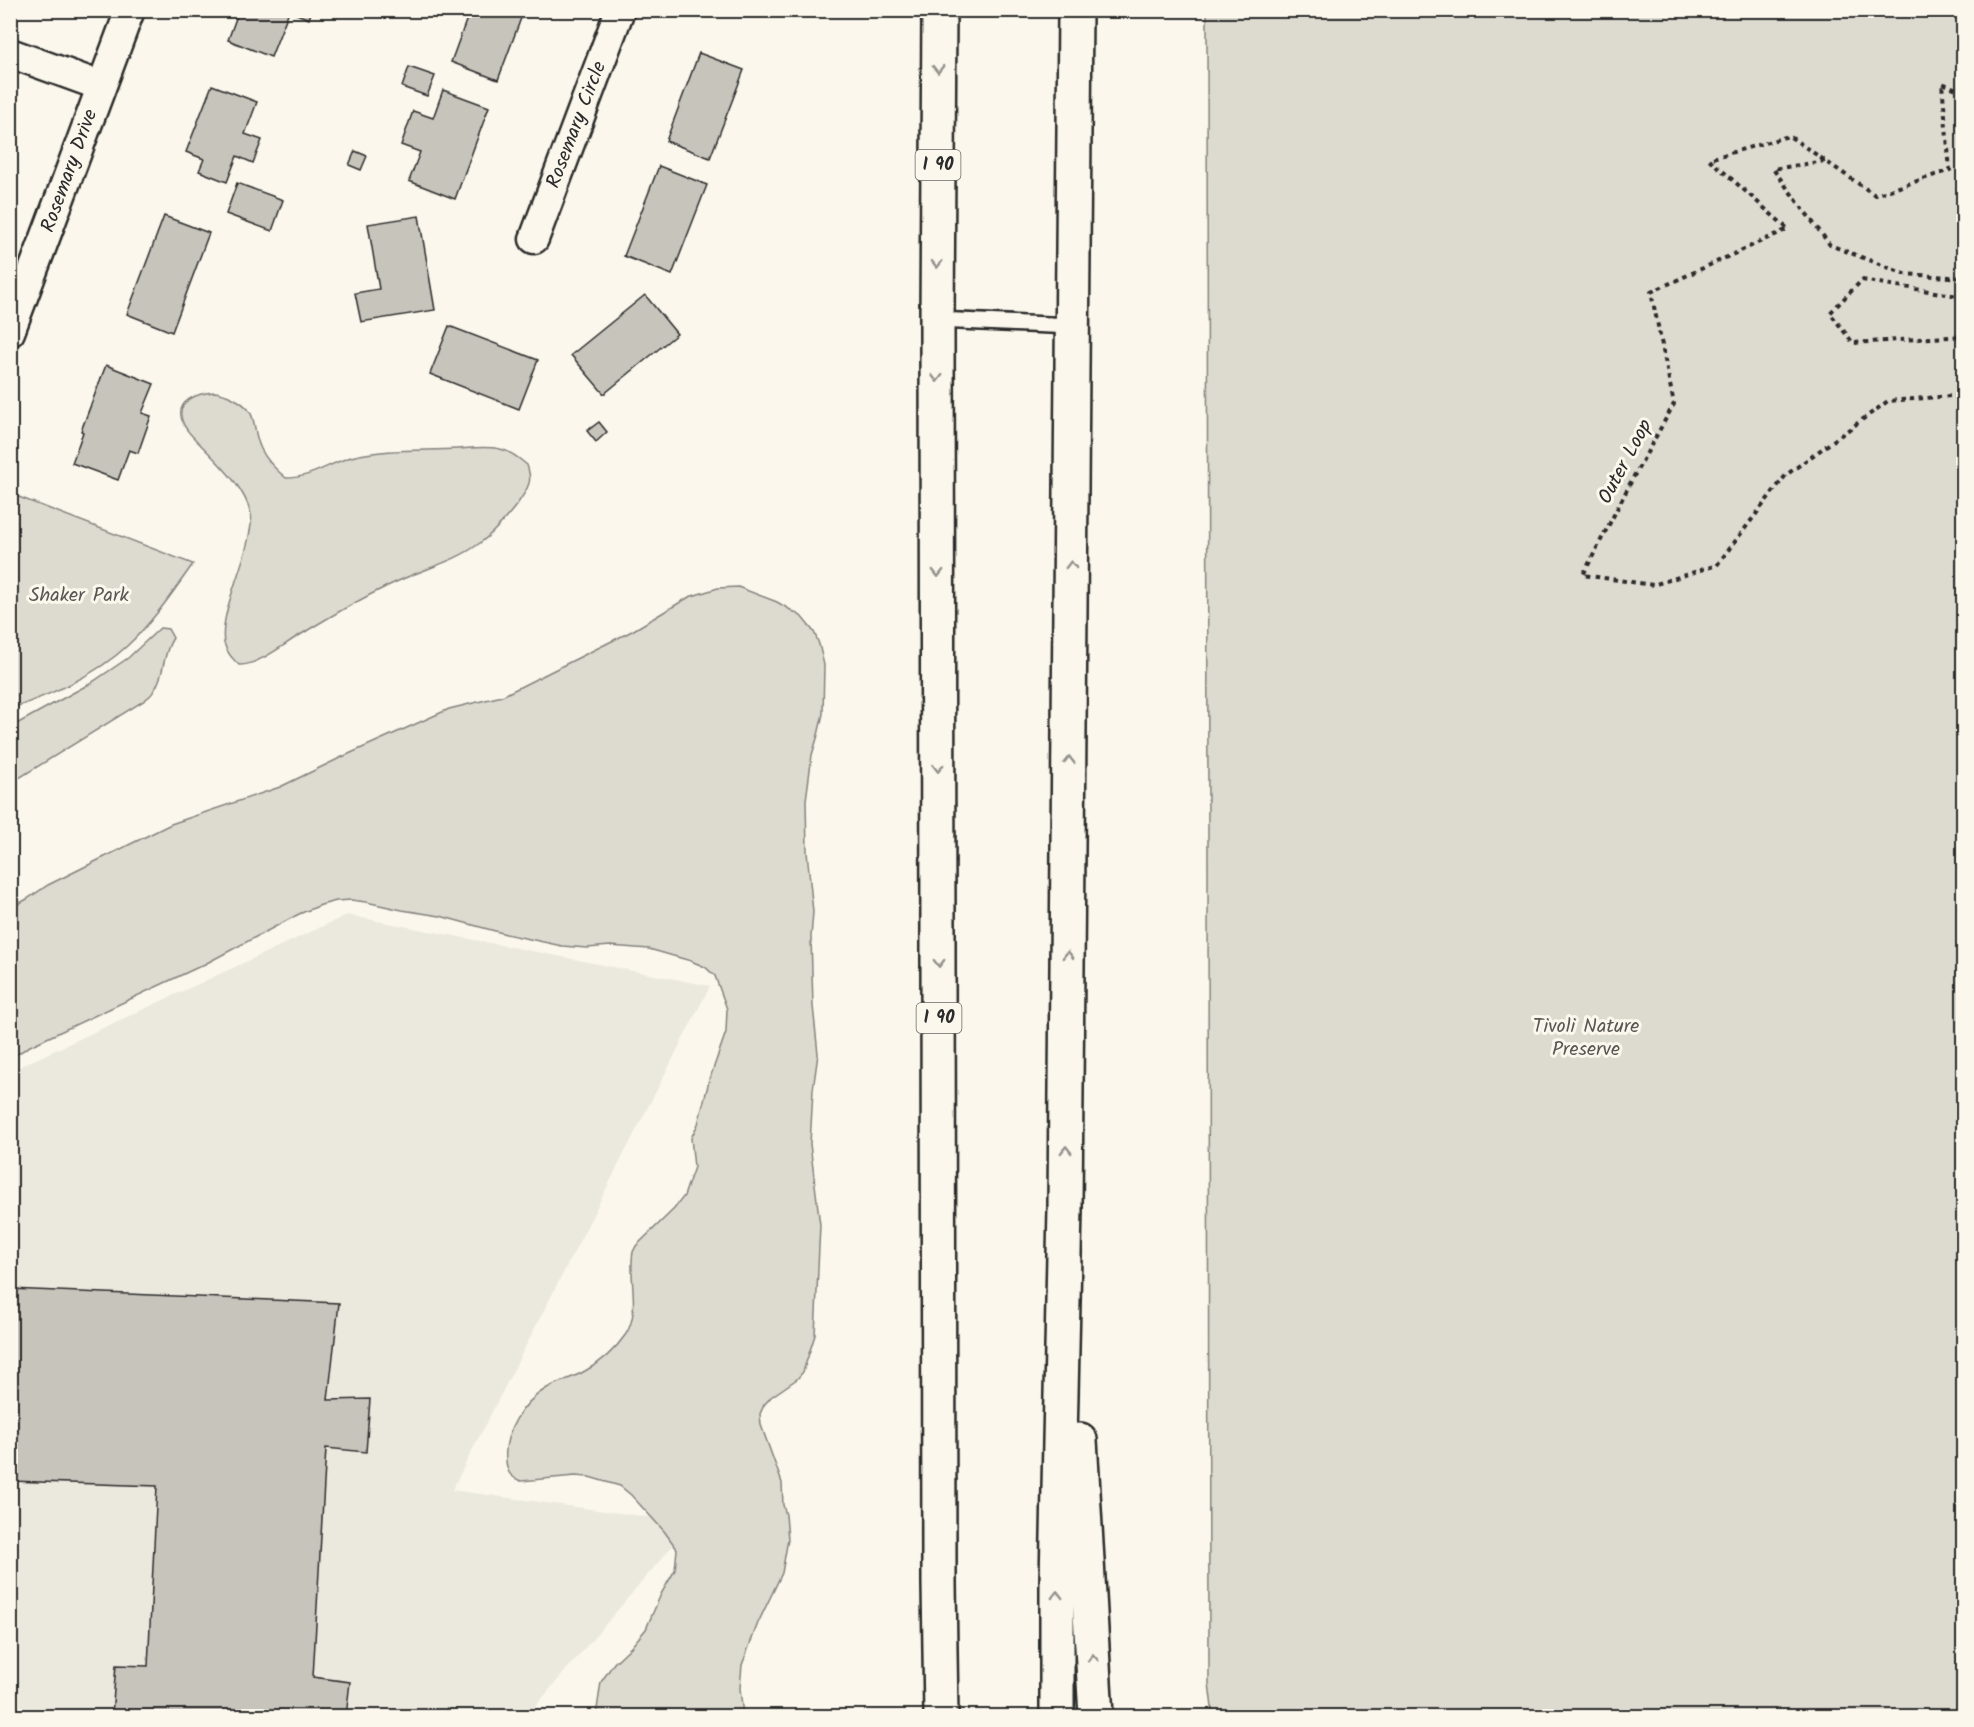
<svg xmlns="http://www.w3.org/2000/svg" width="1974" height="1727" font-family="Kalam,sans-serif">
	<rect width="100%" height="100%" fill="#fbf7ec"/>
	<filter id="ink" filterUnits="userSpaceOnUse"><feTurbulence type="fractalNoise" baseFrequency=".0167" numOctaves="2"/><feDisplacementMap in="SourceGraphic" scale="12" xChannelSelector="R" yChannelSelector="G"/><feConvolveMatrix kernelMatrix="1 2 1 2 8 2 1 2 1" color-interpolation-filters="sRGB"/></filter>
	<g filter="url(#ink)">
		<!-- built -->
		<path fill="#ebe8de" d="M347,915L710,986L452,1490L692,1523L527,1716H11L10,1071Z"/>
		<!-- green -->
		<g fill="#dddad0" stroke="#84827e" stroke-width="1.5">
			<path d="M1207,11H1963V1716H1213L1209,1683Z"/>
			<path d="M215,392C222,393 227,395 233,398C261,412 250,426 261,449C267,461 276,470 286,478C311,478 328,464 351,457C387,448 422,451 458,449C472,448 486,446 500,449C510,451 519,458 527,465C529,471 531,477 529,483C524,500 495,532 480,543C458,560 430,567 405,578C368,594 334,614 300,635C284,644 257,666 239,665C232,658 227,653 224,643C219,616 244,566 249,536C250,529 253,521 251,514C244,486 219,464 200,444C194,438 186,431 183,423C173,400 199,393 215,392Z"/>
			<path d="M11,494L193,564C173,592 153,622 127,646C95,676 51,694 11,709Z"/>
			<path d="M738,587L777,602L801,616L814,632L819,644L824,665L823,714L818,735L812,755L806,800L807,852L813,912L811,937L813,1006L818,1054L813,1090L810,1144L820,1225L815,1335L803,1372L797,1379L771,1397L764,1405L760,1414L761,1425L782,1483L783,1505L786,1515L788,1539L782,1573L758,1623L742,1665L740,1688L743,1716H596L601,1682L614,1663L631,1647L646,1629L661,1594L675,1570L677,1549L664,1531L631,1495L620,1486L589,1477L575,1476L521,1481C510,1477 507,1472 506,1461C503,1432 523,1402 547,1388C560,1381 573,1378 585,1371C602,1362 615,1350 626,1334C641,1310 628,1279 633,1252L636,1246L674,1209L684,1196L694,1167L691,1138L698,1124L709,1081L726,1032L727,1009L715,976L705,967L691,961L649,949L610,946L587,948L562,946L506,934L440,916L402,910L366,902L351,900L336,901L321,905L299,914L205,964L30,1046L11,1058V908L27,899L48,885L171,824L280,787L342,757L449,709L502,696L632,631L689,597L718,588Z"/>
			<path d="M160,628L168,629L173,638C162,654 165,676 153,692C151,696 146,699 142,702L11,783V727L91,683L128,658Z"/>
		</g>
		<!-- building -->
		<g fill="#c7c4bc" stroke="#2b2b2b" stroke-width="1.5">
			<path d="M239,10H312L309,19L289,11L271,57L228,40Z"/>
			<path d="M470,10H524L498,80L451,62Z"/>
			<path d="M699,53L744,70L710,158L666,141Z"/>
			<path d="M409,67L435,76L427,96L402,87Z"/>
			<path d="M212,85L257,102L245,134L262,140L253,163L237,156L227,182L199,171L204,159L186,152Z"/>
			<path d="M443,90L489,107L455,199L409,181L420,152L401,145L413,111L433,118Z"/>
			<path d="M355,151L367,156L361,170L349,165Z"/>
			<path d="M659,166L707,185L672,275L624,256Z"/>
			<path d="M237,183L283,200L272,231L226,214Z"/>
			<path d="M164,216L209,233L172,332L127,314Z"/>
			<path d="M419,216L435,310L361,322L355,293L379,289L368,224Z"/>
			<path d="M645,295L677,334L604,394L571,355Z"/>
			<path d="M449,326L538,360L519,409L430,374Z"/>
			<path d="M106,365L154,384L142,413L151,416L138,453L129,450L118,480L72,463L83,432L81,431Z"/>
			<path d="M599,422L607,432L596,442L587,431Z"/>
			<path d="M10,1289L339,1303L328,1400L370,1399L366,1452L326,1448L313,1677L350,1682L346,1716H130L112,1715L116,1665L148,1666L157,1486L10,1481Z"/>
		</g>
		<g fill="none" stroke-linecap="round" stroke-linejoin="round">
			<defs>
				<path id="service" d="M937,320L1073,326"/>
				<g id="minor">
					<path d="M10,53L101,86"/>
					<path d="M534,239L620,10"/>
					<path d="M10,332L130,10"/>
				</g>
				<g id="motorway">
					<path d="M939,10L937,320L939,1584L941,1716"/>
					<path d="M1080,1440L1096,1716"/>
					<path d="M1057,1716V1581L1065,1208L1075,10"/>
				</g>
			</defs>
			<!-- service casing -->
			<use href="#service" stroke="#2b2b2b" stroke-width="20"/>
			<!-- minor casing -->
			<use href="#minor" stroke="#2b2b2b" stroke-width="33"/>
			<!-- motorway casing -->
			<use href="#motorway" stroke="#2b2b2b" stroke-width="38"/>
			<!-- path -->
			<g stroke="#2b2b2b" stroke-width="4" stroke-dasharray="4.5 4.5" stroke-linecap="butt">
				<path d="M1964,92L1942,83L1950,170L1875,195L1789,136L1709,159L1788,229L1651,292L1674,404L1634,476L1583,575L1653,585L1717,565L1786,475L1888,401L1964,395"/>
				<path d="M1825,161L1773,169L1830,245L1905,274L1964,278"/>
				<path d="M1964,297L1862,280L1830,313L1853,343L1964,336"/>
			</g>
			<!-- service -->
			<use href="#service" stroke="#fbf7ec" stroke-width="15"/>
			<!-- minor -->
			<use href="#minor" stroke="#fbf7ec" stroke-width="28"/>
			<!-- motorway -->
			<use href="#motorway" stroke="#fbf7ec" stroke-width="33"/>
		</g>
		<!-- one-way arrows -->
		<defs><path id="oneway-chevron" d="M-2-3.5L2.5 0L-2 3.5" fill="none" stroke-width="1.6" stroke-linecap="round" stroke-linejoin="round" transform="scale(1.5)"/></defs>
		<g stroke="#93918c">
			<use href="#oneway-chevron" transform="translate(938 69) rotate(90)"/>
			<use href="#oneway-chevron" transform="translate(937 264) rotate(90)"/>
			<use href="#oneway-chevron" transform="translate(937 378) rotate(90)"/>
			<use href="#oneway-chevron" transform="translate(1071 565) rotate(-90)"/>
			<use href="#oneway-chevron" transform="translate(938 573) rotate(90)"/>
			<use href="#oneway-chevron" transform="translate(1069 760) rotate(-90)"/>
			<use href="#oneway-chevron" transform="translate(938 768) rotate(90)"/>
			<use href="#oneway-chevron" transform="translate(1068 955) rotate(-90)"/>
			<use href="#oneway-chevron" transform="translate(939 963) rotate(90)"/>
			<use href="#oneway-chevron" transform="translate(1066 1150) rotate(-90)"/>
			<use href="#oneway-chevron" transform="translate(1057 1595) rotate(-90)"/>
			<use href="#oneway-chevron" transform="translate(1093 1658) rotate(-93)"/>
		</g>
	</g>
	<g text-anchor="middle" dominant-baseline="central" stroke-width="6" stroke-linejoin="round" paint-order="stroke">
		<!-- shield labels -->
		<g fill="#fbf7ec" stroke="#696865" stroke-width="1.5">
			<rect x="915.5" y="150" width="45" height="30" rx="4.5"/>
			<rect x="916.5" y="1003" width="45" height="30" rx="4.5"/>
		</g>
		<g font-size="18" font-weight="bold" fill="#2b2b2b">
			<text x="938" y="165">I 90</text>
			<text x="939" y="1018">I 90</text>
		</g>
		<!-- street labels -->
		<g font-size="20" fill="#2b2b2b" stroke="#fbf7ec">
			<text transform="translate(577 125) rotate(-69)">Rosemary Circle</text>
			<text transform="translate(70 171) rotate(-70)">Rosemary Drive</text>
			<text transform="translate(1626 462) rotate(-62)">Outer Loop</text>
		</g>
		<!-- park labels -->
		<g font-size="20" fill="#585754" stroke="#fbf7ec">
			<text x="79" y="596">Shaker Park</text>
			<text x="1586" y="1027">Tivoli Nature<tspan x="1586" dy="23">Preserve</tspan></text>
		</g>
	</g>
	<!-- margin -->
	<rect width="1974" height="1727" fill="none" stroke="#fbf7ec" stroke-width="36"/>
	<rect x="18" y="18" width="1938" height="1691" fill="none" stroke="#2b2b2b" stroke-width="2" filter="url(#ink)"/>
</svg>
